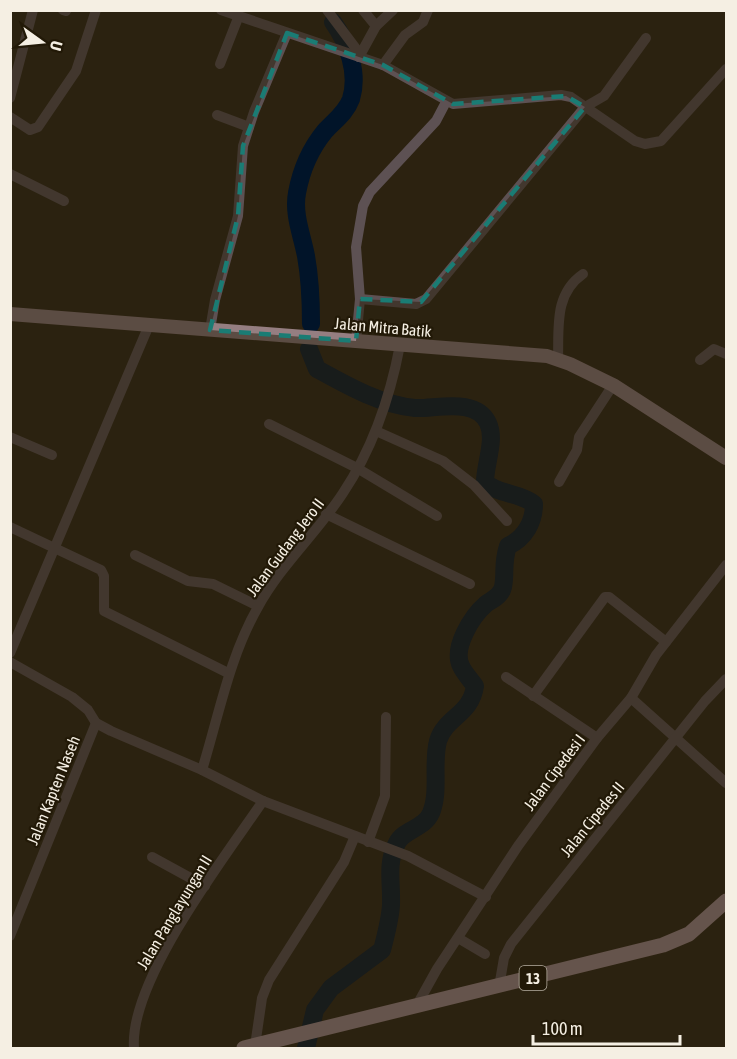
<svg xmlns="http://www.w3.org/2000/svg" width="737" height="1059" font-family="'Asap Condensed',sans-serif">
	<rect width="100%" height="100%" fill="#2c2210"/>
	<g fill="none" stroke-linecap="round" stroke-linejoin="round">
		<!-- river -->
		<g stroke="#011429" stroke-width="18">
			<path d="M311,324C311,301 310,278 306,256C302,235 293,214 297,193C301,171 311,148 325,131C334,121 346,113 351,99C359,73 348,43 333,22"/>
			<path d="M306,1048L315,1010L331,988L382,950C386,935 390,920 391,905C392,883 386,864 397,843C404,829 424,829 431,813C440,791 432,764 438,741C445,717 471,715 475,686C471,680 464,673 461,666C452,648 472,616 486,604C493,599 501,596 503,587C506,573 502,564 508,546C525,538 534,522 534,504C519,492 498,495 485,482C485,464 496,440 488,423C476,397 436,409 415,408C381,405 346,385 317,369L309,349"/>
		</g>
		<!-- minor -->
		<g stroke="#5d5153" stroke-width="10">
			<path d="M63,10L66,11"/>
			<path d="M221,10L383,65L453,104L561,95L571,97L635,141L645,144L661,141L726,69"/>
			<path d="M327,10L360,54"/>
			<path d="M363,10L376,26"/>
			<path d="M359,57L376,26L393,10"/>
			<path d="M220,64L238,18"/>
			<path d="M383,65L405,35L423,22L428,10"/>
			<path d="M10,98L33,10"/>
			<path d="M217,115L249,127"/>
			<path d="M10,117L30,130L38,127L76,71L96,10"/>
			<path d="M10,174L64,201"/>
			<path d="M360,299L416,304L426,299L585,107L604,96L646,38"/>
			<path d="M210,330L215,300L238,216L243,146L254,112L287,33"/>
			<path d="M356,341L360,299L356,247L363,206L370,192L436,121L446,102"/>
			<path d="M558,359C559,327 554,294 583,274"/>
			<path d="M700,360L714,349L726,354"/>
			<path d="M269,424L357,468L437,516"/>
			<path d="M376,431L443,461L474,485L507,521"/>
			<path d="M10,437L52,455"/>
			<path d="M559,482L577,450L579,437L613,385"/>
			<path d="M326,514L470,584"/>
			<path d="M10,527L101,570L104,576V611L228,673"/>
			<path d="M135,555L188,581L213,584L258,606"/>
			<path d="M10,653L149,325"/>
			<path d="M10,662L72,697L88,710L96,723L111,731L202,770L263,801L408,856L486,897"/>
			<path d="M506,677L597,738"/>
			<path d="M533,696L605,597H609L666,642"/>
			<path d="M631,698L726,783"/>
			<path d="M202,770C219,715 229,658 258,607C281,565 317,533 343,493C373,448 390,398 400,345"/>
			<path d="M368,842L385,796L386,717"/>
			<path d="M152,857L205,886"/>
			<path d="M10,936L96,723"/>
			<path d="M458,938L485,954"/>
			<path d="M499,987L504,958L511,944L705,701L726,679"/>
			<path d="M417,1005L437,969L518,846L597,738L631,698L656,655L726,565"/>
			<path d="M255,1046L262,998L269,980L344,862L355,836"/>
			<path d="M134,1048C129,981 224,858 263,801"/>
		</g>
		<!-- major -->
		<path stroke="#957e81" stroke-width="14" d="M10,314L547,356L570,364L613,385L726,458"/>
		<!-- highway -->
		<path stroke="#ab9094" stroke-width="15" d="M244,1048L663,945L689,934L726,901"/>
	</g>
	<!-- marked area -->
	<path d="M0 0H737V1059H0ZM287,33L383,65L453,104L566,96L585,107L421,302L360,299L356,341L210,330L238,216L243,146Z" fill="#2c2210" fill-opacity=".55" fill-rule="evenodd"/>
	<path fill="none" stroke="#1a7c74" stroke-width="4.5" stroke-dasharray="12 8" stroke-linejoin="round" d="M287,33L383,65L453,104L566,96L585,107L421,302L360,299L356,341L210,330L238,216L243,146Z"/>
	<g text-anchor="middle" dominant-baseline="central" stroke-width="4.5" stroke-linejoin="round" paint-order="stroke">
		<!-- shield labels -->
		<rect fill="#221907" stroke="#b6afa1" stroke-width="1.5" x="519.5" y="966" width="27" height="24" rx="4.5"/>
		<g font-size="15" font-weight="bold" fill="#f5efe3">
			<text x="533" y="978">13</text>
		</g>
		<!-- street labels -->
		<g font-size="16" fill="#f5efe3" stroke="#221907">
			<text transform="translate(383 327) rotate(5)">Jalan Mitra Batik</text>
			<text transform="translate(285 547) rotate(-53)">Jalan Gudang Jero II</text>
			<text transform="translate(554 772) rotate(-53)">Jalan Cipedesi I</text>
			<text transform="translate(53 790) rotate(-68)">Jalan Kapten Naseh</text>
			<text transform="translate(592 819) rotate(-51)">Jalan Cipedes II</text>
			<text transform="translate(174 912) rotate(-59)">Jalan Panglayungan II</text>
		</g>
	</g>
	<!-- border -->
	<rect width="737" height="1059" fill="none" stroke="#f5efe3" stroke-width="24"/>
	<!-- north arrow -->
	<g transform="translate(42 42) rotate(105)" stroke="#221907" stroke-width="4.5" paint-order="stroke">
	<path d="M0-4.5L10 22L0 15L-10 22Z" fill="#f5efe3"/>
	<text y="-9" font-size="16" font-weight="bold" text-anchor="middle" fill="#f5efe3">U</text>
	</g>
	<!-- scale -->
	<path d="M533 1035v9h147v-9" fill="none" stroke="#f5efe3" stroke-width="3"/>
	<text x="542" y="1035" font-size="18" fill="#f5efe3" stroke="#221907" stroke-width="4.5" paint-order="stroke">100 m</text>
</svg>
